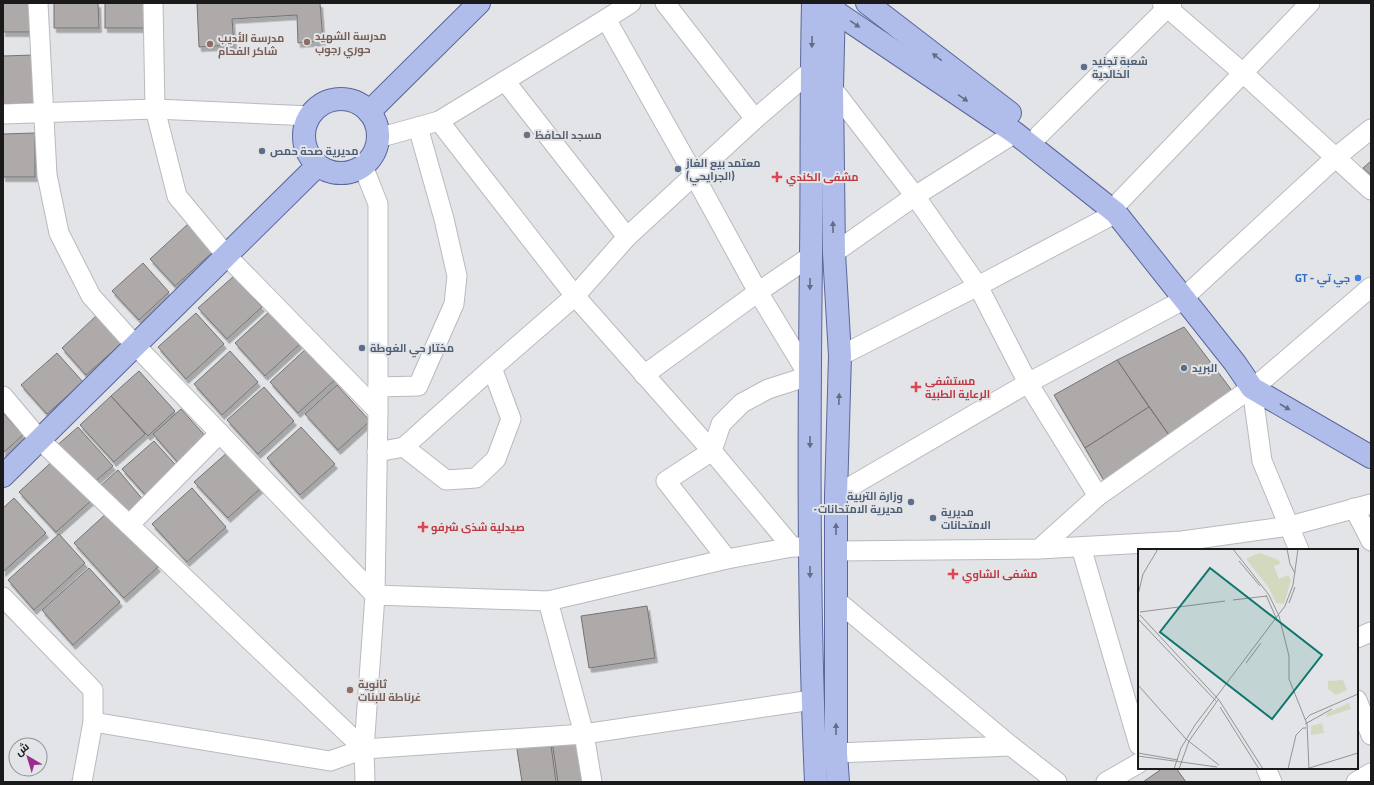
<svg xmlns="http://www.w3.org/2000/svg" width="1374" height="785" font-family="Georgia,Cairo,serif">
	<defs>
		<filter id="shadow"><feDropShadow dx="2.5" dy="4.5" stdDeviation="0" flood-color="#0004"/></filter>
	</defs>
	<rect width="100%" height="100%" fill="#e2e4e7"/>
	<!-- building -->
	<g fill="#aeaaa9" stroke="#777371" filter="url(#shadow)">
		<rect x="3" y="3" width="29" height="29"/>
		<path d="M54,3H98L99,28H54Z"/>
		<rect x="105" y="3" width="45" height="25"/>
		<path d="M197,3H320L323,41L298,43L297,15L232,19L234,45L199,47Z"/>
		<path d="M34,55V103L3,104V56Z"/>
		<path d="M35,133V177H3V134Z"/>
		<path d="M1371,161V175L1363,168Z"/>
		<path d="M188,224L213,252L175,286L150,259Z"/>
		<path d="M143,263L169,292L139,320L112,291Z"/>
		<path d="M234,276L262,307L227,339L198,308Z"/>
		<path d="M270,311L300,344L265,376L235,343Z"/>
		<path d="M196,313L224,344L186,379L158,347Z"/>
		<path d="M96,316L121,344L86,375L62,348Z"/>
		<path d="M1184,327L1233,392L1171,438L1117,360Z"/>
		<path d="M308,347L336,379L298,413L270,382Z"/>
		<path d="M230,351L258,382L222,415L194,384Z"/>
		<path d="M57,353L83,382L47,414L21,385Z"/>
		<path d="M1117,360L1149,407L1085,448L1054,395Z"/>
		<path d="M139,371L175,411L148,436L111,396Z"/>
		<path d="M337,385L370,421L338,450L305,414Z"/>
		<path d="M264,387L294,421L258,454L227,420Z"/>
		<path d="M111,396L145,434L114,462L80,425Z"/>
		<path d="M1149,407L1171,438L1106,484L1085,448Z"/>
		<path d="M181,409L209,440L181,466L153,434Z"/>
		<path d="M3,413L23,435L3,453Z"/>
		<path d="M78,427L113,466L91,485L54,448Z"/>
		<path d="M301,427L335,464L300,495L267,458Z"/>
		<path d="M154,441L181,471L150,500L122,469Z"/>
		<path d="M229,451L262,487L228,518L194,482Z"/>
		<path d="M56,458L93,499L56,532L19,492Z"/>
		<path d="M118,470L145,502L127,516L97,489Z"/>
		<path d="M192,488L226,527L187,562L152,524Z"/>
		<path d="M14,498L46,533L3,572V508Z"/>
		<path d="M108,512L158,567L124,598L74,543Z"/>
		<path d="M59,534L85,563L34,610L8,580Z"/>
		<path d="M89,568L120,602L73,645L42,610Z"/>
		<path d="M647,606L655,658L589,668L581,616Z"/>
		<path d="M582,736L589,782H558L552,741Z"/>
		<path d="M550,738L556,782H522L516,743Z"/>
		<path d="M1163,768H1176L1186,782H1143Z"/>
	</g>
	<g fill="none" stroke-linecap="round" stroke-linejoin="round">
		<defs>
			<g id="minor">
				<path d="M38,3L47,175L59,233L91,296L135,345L375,595L378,411V204L363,166"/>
				<path d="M153,3L155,109L177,196L226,255L378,411"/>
				<path d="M665,3L755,119"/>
				<path d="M1162,3L1243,73L1371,190"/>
				<path d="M606,19L694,175L758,292L809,376L768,389L742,403L721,424L712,451L666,481L727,559"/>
				<path d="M505,81L627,237"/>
				<path d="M832,88L915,196L978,286L1028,383L1098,496"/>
				<path d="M3,114L155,109L311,116"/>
				<path d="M439,121L575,296L712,451L792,547"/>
				<path d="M1039,135L1172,3"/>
				<path d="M378,138L439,121L606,19L631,3"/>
				<path d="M1120,201L1310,3"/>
				<path d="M834,253L915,196L1015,133"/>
				<path d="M1191,291L1335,158L1371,129"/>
				<path d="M840,356L978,286L1116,213"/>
				<path d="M644,375L758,292L811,256"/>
				<path d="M378,387L418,386L454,304L457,276L444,219L418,127"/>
				<path d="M1252,388L1262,461L1299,550"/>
				<path d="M3,396L40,440L364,749L584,734L812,700"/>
				<path d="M404,447L446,480L476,478L496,459L511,419L492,368"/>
				<path d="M377,452L404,447L492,368L575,296L627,237L755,119L812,70"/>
				<path d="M836,495L1028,383L1185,299"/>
				<path d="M1354,508L1371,541"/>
				<path d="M129,525L220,433"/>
				<path d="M1081,547L1139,745"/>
				<path d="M1039,549L1182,541L1290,526L1371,504"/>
				<path d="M836,551L1039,549L1098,496L1264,379L1371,287"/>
				<path d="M3,597L93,690V722L82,782"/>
				<path d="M836,600L1011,746L1057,782"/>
				<path d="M1357,638L1371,632"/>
				<path d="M1357,700L1371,735"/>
				<path d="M93,722L330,761L364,749"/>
				<path d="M836,753L1011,746"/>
				<path d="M1266,768L1272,782"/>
				<path d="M365,782L364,749L375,595L548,601"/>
				<path d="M592,782L584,734L548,601L727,559L792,547H802"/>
				<path d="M1106,782L1139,763"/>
				<path d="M1356,782L1371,773"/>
			</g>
			<g id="major">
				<path d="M813,3C811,88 812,173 811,257C809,432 808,607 816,782"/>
				<path d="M834,3L832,88L834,253L840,356L836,495V753L838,782"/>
				<path d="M867,3L1010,113"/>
				<path d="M824,4L1015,133L1116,213L1235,363L1252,388L1371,457"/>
				<circle cx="341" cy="136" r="37"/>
				<path d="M369,112L479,3"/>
				<path d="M3,476L318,165"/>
			</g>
		</defs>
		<!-- minor casing -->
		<use href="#minor" stroke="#b9babe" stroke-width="21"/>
		<!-- major casing -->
		<use href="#major" stroke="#59679a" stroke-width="24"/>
		<!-- minor -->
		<use href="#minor" stroke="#fff" stroke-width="19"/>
		<!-- major -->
		<use href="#major" stroke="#b0bdeb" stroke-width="22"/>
	</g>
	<!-- one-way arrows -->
	<defs><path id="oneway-solid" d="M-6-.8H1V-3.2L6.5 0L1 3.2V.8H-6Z"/></defs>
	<g fill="#656c83">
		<use href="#oneway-solid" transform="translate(855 24) rotate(34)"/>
		<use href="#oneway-solid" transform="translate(812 42) rotate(91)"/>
		<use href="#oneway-solid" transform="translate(937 57) rotate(-142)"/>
		<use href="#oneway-solid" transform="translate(963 98) rotate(34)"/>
		<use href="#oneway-solid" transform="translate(833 227) rotate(-91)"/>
		<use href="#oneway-solid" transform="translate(810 284) rotate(91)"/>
		<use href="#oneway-solid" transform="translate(839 399) rotate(-88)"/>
		<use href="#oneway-solid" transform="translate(1285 407) rotate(30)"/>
		<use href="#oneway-solid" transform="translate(810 442) rotate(90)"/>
		<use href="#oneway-solid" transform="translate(836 529) rotate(-90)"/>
		<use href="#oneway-solid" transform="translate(810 572) rotate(89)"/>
		<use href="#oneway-solid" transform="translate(836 729) rotate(-90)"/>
	</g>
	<!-- markers -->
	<g fill="#8d6e63" stroke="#e2e4e7" stroke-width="1.5">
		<circle cx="307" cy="42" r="4"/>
		<circle cx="210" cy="44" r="4"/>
		<circle cx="350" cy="690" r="4"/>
	</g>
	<g fill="#5c6f8a" stroke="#e2e4e7" stroke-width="1.5">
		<circle cx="1084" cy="67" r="4"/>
		<circle cx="262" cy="151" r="4"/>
		<circle cx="678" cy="169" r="4"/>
		<circle cx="362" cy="348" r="4"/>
		<circle cx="1184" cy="368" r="4"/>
		<circle cx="911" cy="502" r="4"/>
		<circle cx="933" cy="518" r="4"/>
	</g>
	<circle fill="#6b7280" stroke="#e2e4e7" stroke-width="1.5" cx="527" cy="135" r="4"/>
	<g fill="#e0444e" stroke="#e2e4e7" stroke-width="1.5">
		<path d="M775 171h4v4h4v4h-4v4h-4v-4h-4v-4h4z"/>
		<path d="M914 381h4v4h4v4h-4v4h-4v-4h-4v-4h4z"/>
		<path d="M421 521h4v4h4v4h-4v4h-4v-4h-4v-4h4z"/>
		<path d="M951 568h4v4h4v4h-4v4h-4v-4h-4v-4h4z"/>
	</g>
	<circle fill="#3f7fe0" stroke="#e2e4e7" stroke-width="1.5" cx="1358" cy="278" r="4"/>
	<g text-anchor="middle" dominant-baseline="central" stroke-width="4" stroke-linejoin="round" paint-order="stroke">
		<!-- education labels -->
		<g font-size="11" font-weight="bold" fill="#785e54" stroke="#e2e4e7" text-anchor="start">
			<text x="315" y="36">مدرسة الشهيد<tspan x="315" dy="13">حوري رجوب</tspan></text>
			<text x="218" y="38">مدرسة الأديب<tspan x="218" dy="13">شاكر الفحام</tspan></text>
			<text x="358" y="684">ثانوية<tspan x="358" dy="13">غرناطة للبنات</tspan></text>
		</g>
		<!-- service labels -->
		<g font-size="11" font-weight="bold" fill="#4e5e75" stroke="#e2e4e7" text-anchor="start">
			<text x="1092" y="61">شعبة تجنيد<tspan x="1092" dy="13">الخالدية</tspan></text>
			<text x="270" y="151">مديرية صحة حمص</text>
			<text x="686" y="163">معتمد بيع الغاز<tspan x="686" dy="13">(الجرايحي)</tspan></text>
			<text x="370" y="348">مختار حي الغوطة</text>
			<text x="1192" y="368">البريد</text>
			<text x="903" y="496" text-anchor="end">وزارة التربية<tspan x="903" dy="13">-مديرية الامتحانات</tspan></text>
			<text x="941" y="512">مديرية<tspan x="941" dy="13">الامتحانات</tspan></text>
		</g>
		<!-- worship labels -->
		<g font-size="11" font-weight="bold" fill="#5b616d" stroke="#e2e4e7" text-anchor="start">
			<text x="535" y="135">مسجد الحافظ</text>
		</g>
		<!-- health labels -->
		<g font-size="11" font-weight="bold" fill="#be3a42" stroke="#e2e4e7" text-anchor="start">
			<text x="786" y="177">مشفى الكندي</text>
			<text x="925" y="381">مستشفى<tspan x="925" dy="13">الرعاية الطبية</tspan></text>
			<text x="431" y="527">صيدلية شذى شرفو</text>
			<text x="962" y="574">مشفى الشاوي</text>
		</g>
		<!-- shop labels -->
		<g font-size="11" font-weight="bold" fill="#366cbe" stroke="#e2e4e7" text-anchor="end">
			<text x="1350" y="278">GT - جي تي</text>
		</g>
	</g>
	<!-- overview -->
	<g transform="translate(1138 549)">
		<rect width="220" height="220" fill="#e2e4e7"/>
		<path d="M121,4L139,10L143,14L136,17L141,30L150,26L153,31L146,55L138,54L131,39L108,10ZM205,131L209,141L198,146L190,140V132ZM211,154L213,160L188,168L189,164ZM184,174L186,184L173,186V177Z" fill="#d1dabe"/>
		<path fill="none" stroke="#929395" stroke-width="1" d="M95,0L131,46L141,67L151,107V130L169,175L171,220M149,0L152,15L157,24M101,12L122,37M0,46L5,25L20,0M128,46L139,71M95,51L129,47M151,54L157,38M2,63L87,52M2,66L81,151L125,220M0,70L78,152M108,114L123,94M0,136L48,190L81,216M82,158L121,220M167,171L172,166L220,145M167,175L194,160M0,204L40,211M0,207L79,218M36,220L43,199L57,176L147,57L155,36L160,0M41,220L51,192L80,151M150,220L158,186L165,179H168M168,220L220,204"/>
		<path fill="#0f766e" fill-opacity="0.15" stroke="#0f766e" stroke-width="2" d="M72,19L184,106L134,170L22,83Z"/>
		<rect width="220" height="220" fill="none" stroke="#1a1a1b" stroke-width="2"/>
	</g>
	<!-- border -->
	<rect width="1374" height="785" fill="none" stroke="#1a1a1b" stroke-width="8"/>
	<!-- north arrow -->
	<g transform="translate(28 757) rotate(322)"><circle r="19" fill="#e2e4e7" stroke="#929395"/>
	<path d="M0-3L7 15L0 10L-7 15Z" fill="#9a2d8d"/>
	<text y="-6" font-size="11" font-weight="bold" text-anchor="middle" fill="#1a1a1b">ش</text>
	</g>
</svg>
